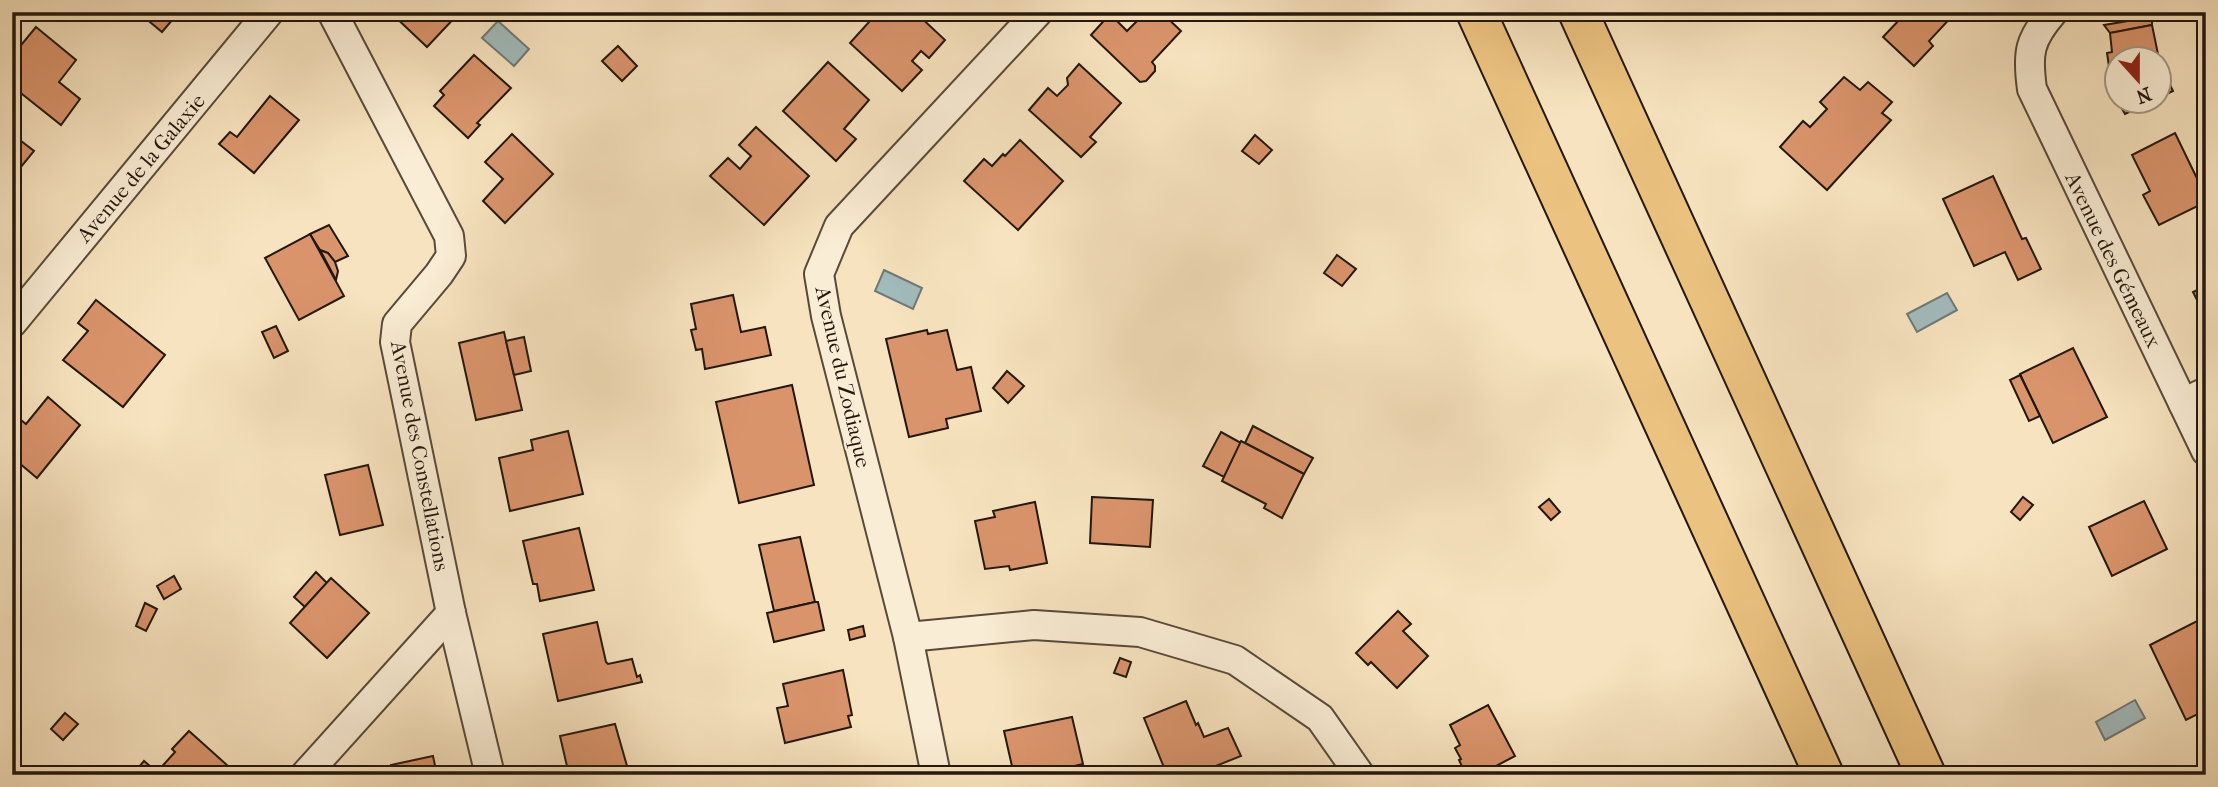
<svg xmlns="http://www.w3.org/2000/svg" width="2218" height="787" font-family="'IM FELL French Canon',serif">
	<rect width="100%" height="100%" fill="#f7e3bf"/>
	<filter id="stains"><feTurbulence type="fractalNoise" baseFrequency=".00286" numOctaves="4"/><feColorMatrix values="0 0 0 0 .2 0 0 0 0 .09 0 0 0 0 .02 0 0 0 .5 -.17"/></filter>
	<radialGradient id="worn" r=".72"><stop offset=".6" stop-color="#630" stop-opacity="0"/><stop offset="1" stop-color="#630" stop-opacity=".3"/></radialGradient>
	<!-- water -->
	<g fill="#a2bbbd" stroke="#6f7977" stroke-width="2">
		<path d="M498,21L529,49L514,66L482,38Z"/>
		<path d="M884,270L922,288L913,309L875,291Z"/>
		<path d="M1947,293L1957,310L1917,332L1907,314Z"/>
		<path d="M2135,700L2145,718L2105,740L2096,722Z"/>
	</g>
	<!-- building -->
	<g fill="#da946c" stroke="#23170d" stroke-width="2">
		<path d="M138,12H179L162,32Z"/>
		<path d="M390,12H460L427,47Z"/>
		<path d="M878,12H915L945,40L929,58L921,51L912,61L922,70L902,91L850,43Z"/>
		<path d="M1146,12H1161L1181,31L1152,62L1155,66V71L1146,81L1140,82L1091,35L1110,14L1127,31Z"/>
		<path d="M1897,12H1956L1929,41L1933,46L1914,66L1883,37L1902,17Z"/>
		<path d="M2152,17V25L2110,33L2104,25Z"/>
		<path d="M2152,25L2160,64L2173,91L2158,98V60H2116V99L2113,93L2107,53L2112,52L2110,33Z"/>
		<path d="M36,27L76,60L59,82L80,99L61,125L12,86V56Z"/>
		<path d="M618,46L637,66L622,81L602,61Z"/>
		<path d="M474,55L511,88L477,123L480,125L468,138L434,106L444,95L440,91Z"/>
		<path d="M828,62L869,100L844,129L856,139L836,161L783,111Z"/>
		<path d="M1079,64L1121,103L1090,137L1096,142L1081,157L1029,110L1048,88L1057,96L1068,85L1067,78Z"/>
		<path d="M1844,77L1860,90L1868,82L1892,102L1882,113L1891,120L1827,190L1780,147L1803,121L1810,127L1827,109L1820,102Z"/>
		<path d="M270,96L299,120L254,173L219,144L230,132L237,137Z"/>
		<path d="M2118,102H2151L2125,114Z"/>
		<path d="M756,127L809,176L764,225L710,176L728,158L740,169L751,156L739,145Z"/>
		<path d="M2175,133L2206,197V202L2159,225L2143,195L2150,191L2132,155Z"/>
		<path d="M12,134L34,151L12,178Z"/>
		<path d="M512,134L553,174L505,223L483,201L503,179L485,162Z"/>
		<path d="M1255,135L1272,150L1259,164L1242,151Z"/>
		<path d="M1020,140L1063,181L1018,230L964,181L984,159L992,166L1003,154L1005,156Z"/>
		<path d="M1993,176L2022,239L2026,238L2041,269L2018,280L2005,252L1974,266L1943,199Z"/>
		<path d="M329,225L348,256L335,262L328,253L320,250L310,234Z"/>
		<path d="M310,234L344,296L299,320L265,258Z"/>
		<path d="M320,250L328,253L335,262L338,271L336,280Z"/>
		<path d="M1337,255L1356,269L1342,286L1324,273Z"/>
		<path d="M2206,286V318L2193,292Z"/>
		<path d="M733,295L741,332L765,327L771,355L705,369L702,349L696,350L691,330L696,329L691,304Z"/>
		<path d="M96,300L165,355L123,407L63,360L88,331L78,323Z"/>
		<path d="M276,326L288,351L274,358L262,332Z"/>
		<path d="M927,330L928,334L947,330L957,370L971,367L981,411L946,419L948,428L909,437L886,339Z"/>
		<path d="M504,332L522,410L476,420L459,343Z"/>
		<path d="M524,337L531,371L514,375L506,341Z"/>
		<path d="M2073,348L2107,417L2053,443L2020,374Z"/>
		<path d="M1007,371L1024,386L1008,403L993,388Z"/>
		<path d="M2020,375L2040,416L2029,421L2010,380Z"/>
		<path d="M792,385L814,485L739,503L716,402Z"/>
		<path d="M48,397L80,425L37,478L12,457V420L16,416L26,424Z"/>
		<path d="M1253,426L1313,458L1304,474L1245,443Z"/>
		<path d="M568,431L583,494L510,511L499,458L533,450L531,440Z"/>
		<path d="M1221,432L1241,443L1224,477L1203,466Z"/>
		<path d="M1241,441L1304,474L1282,518L1264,508L1266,504L1222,481Z"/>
		<path d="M368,465L383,525L340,535L325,475Z"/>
		<path d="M1092,497L1153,500L1150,547L1090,543Z"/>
		<path d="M2023,497L2033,505L2020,520L2011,512Z"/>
		<path d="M1549,499L1560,512L1551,520L1539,507Z"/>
		<path d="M2144,501L2167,549L2112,576L2089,527Z"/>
		<path d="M1035,502L1047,563L1010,570L1009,566L985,569L975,521L995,517L993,511Z"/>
		<path d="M579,528L594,590L540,601L537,584H533L523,541Z"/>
		<path d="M800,537L815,602L774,611L759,545Z"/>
		<path d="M316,572L327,583L305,607L294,597Z"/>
		<path d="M174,576L181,589L164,599L157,586Z"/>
		<path d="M331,578L369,613L327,658L290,623Z"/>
		<path d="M815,602H818L824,630L774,642L767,613Z"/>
		<path d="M145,603L157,609L146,631L136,626Z"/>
		<path d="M1398,611L1411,624L1403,631L1428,656L1397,688L1371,662L1368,665L1356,653Z"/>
		<path d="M2201,619L2206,629V649L2203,650L2206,655V710L2186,720L2150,645Z"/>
		<path d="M597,622L606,662L608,664L632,659L637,677L640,675L642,682L558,701L543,634Z"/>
		<path d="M863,626L865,636L850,640L848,630Z"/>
		<path d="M1120,658L1131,662L1126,677L1114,673Z"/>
		<path d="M843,670L852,715L848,716L851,727L785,743L777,708L788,706L783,684Z"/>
		<path d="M1186,701L1196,725L1198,723L1204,737L1228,728L1241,756L1198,773L1195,767L1179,775H1167L1144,718Z"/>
		<path d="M1488,705L1515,756L1479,775H1466L1459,760L1461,759L1455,748L1460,745L1450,725Z"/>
		<path d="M65,713L78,724L63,740L51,729Z"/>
		<path d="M1072,717L1083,764L1035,775H1014L1004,731Z"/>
		<path d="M615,724L627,766L623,767L625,775H569L560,736Z"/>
		<path d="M189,731L228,766L220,775H132L144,761L157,772L175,752L172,749Z"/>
		<path d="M433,756L437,775H393L391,765Z"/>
		<path d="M866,767L868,775H831Z"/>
	</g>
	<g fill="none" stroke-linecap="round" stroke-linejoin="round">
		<defs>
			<g id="street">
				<path d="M332,12L449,236L451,256L439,274L397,324L395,342L451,613L490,775"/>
				<path d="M2053,12C2029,40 2027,53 2032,89L2206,451"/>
				<path d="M12,323L269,12"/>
				<path d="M2183,403L2206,392"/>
				<path d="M908,637L1034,625L1140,632L1235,660L1320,718L1360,775"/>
				<path d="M305,775L451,613"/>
				<path d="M936,775L908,637L826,316L819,274L839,226L1038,12"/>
			</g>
			<g id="highway">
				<path d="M1476,12L1824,775"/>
				<path d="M1578,12L1926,775"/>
			</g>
		</defs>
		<!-- street casing -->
		<use href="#street" stroke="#584a3a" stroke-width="32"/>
		<!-- highway casing -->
		<use href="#highway" stroke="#23170d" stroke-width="42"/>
		<!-- street -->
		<use href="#street" stroke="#faedd5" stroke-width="28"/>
		<!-- highway -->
		<use href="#highway" stroke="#ecc280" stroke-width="38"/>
	</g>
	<g text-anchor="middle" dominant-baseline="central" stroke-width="5" stroke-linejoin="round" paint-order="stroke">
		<!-- street labels -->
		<g font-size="21" fill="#23170d" stroke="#faedd5">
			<text transform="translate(141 168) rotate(-50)">Avenue de la Galaxie</text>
			<text transform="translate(2113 260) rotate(64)">Avenue des Gémeaux</text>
			<text transform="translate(843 377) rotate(77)">Avenue du Zodiaque</text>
			<text transform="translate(420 456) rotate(79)">Avenue des Constellations</text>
		</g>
	</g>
	<!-- margin -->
	<rect width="2218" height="787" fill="none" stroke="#f7e3bf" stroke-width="42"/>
	<rect x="14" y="14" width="2190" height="759" fill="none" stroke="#23170d" stroke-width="3.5"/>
	<rect x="21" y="21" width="2176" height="745" fill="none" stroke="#23170d" stroke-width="2"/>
	<!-- north arrow -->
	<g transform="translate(2138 80) rotate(159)"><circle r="33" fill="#faedd5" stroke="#a49785" stroke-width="2"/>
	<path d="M0-5L12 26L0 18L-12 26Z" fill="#8f2418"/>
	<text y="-10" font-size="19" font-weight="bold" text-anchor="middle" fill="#23170d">N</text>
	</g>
	<rect width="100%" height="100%" filter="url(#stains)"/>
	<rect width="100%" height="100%" fill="url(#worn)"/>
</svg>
